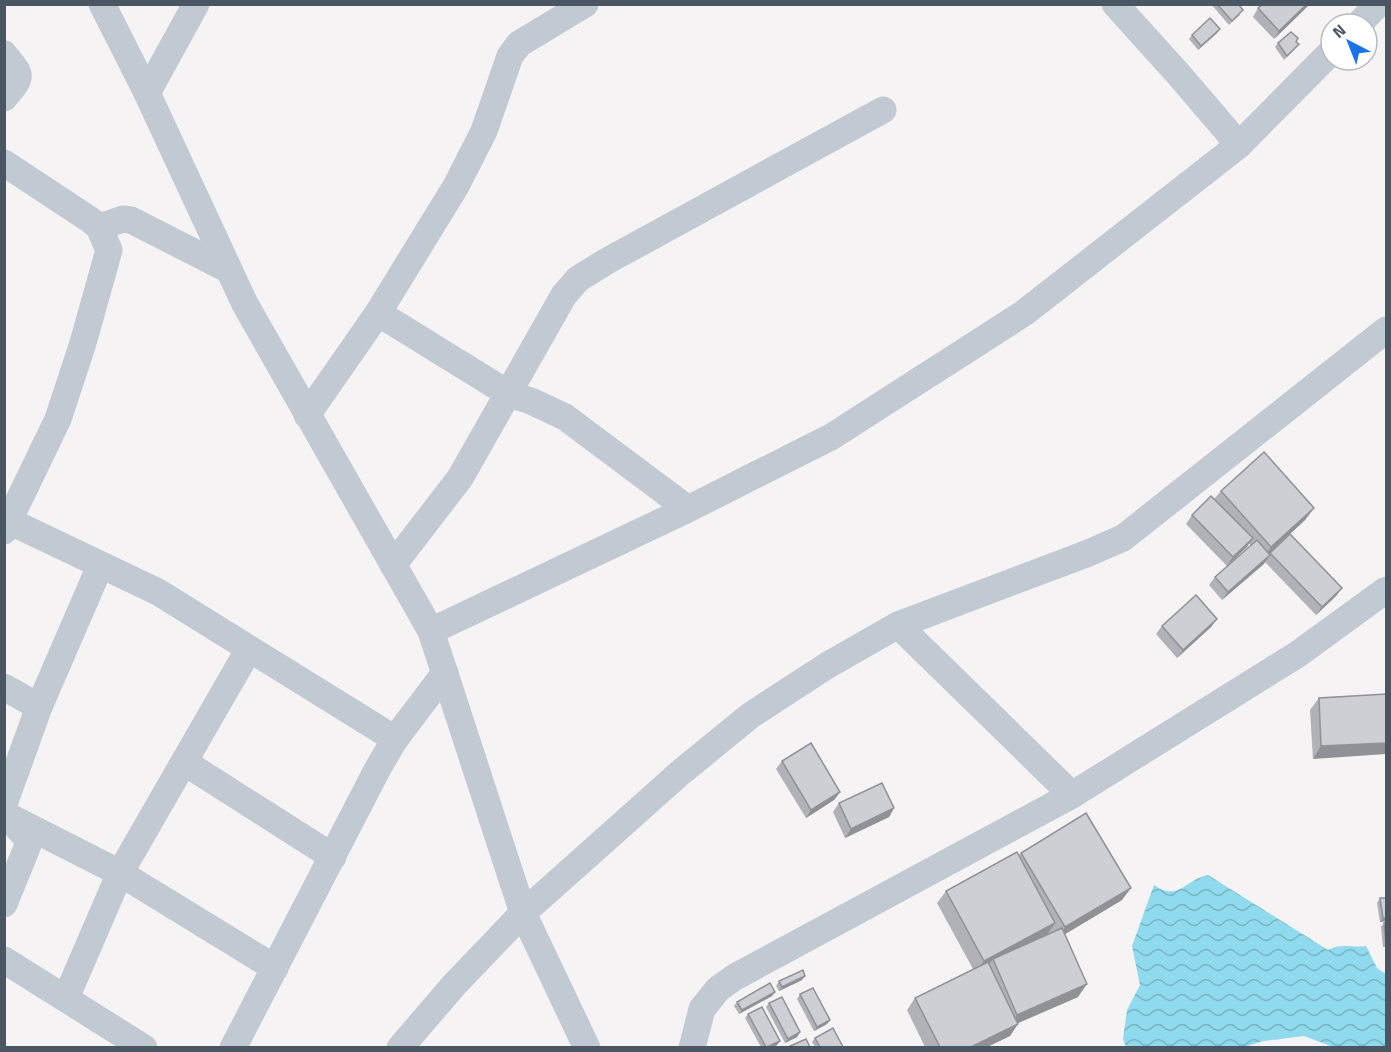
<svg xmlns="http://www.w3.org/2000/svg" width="1391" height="1052" font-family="'Titillium Web',sans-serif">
	<defs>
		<pattern id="water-waves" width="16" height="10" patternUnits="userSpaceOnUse" patternTransform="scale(1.5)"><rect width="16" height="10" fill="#90daee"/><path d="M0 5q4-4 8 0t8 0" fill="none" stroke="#78b4c4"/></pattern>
	</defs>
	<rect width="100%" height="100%" fill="#f5f3f3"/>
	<!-- water -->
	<path fill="url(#water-waves)" d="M1208,875L1328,950C1340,943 1353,948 1366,946L1377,968L1386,974V1046L1333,1047L1304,1036L1263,1041L1245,1047H1126L1123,1039L1127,1010L1140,985L1132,946L1154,885C1178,902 1185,880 1208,875Z"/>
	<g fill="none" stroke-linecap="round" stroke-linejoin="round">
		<!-- minor -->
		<g stroke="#c1cad2" stroke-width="27">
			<path d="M102,4L147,93L245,304L431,631L523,913L587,1048"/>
			<path d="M1115,4L1180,76L1239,145"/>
			<path d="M1359,24L1378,4"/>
			<path d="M4,54C22,77 24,74 4,98"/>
			<path d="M147,93L196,4"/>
			<path d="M4,163L89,219L99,227L109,250L83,343L58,419L4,531"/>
			<path d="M99,227L123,219L131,220L229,270"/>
			<path d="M378,313L509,394L531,401L565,417L688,509"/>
			<path d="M307,415L378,313L456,186L484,131L510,56L519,44L585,4"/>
			<path d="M9,521L158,592L395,739"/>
			<path d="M393,565L460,478L564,295L578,279L607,261L883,110"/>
			<path d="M898,625L1072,795"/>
			<path d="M431,631L688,509L831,437L1024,313L1239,145L1331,52"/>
			<path d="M4,687L39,707"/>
			<path d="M184,762L333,857"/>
			<path d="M4,804L39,707L100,566"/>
			<path d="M6,815L120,873L275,968"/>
			<path d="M4,904L28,845L26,837L9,818"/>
			<path d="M4,960L144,1048"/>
			<path d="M66,998L120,873L249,649"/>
			<path d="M233,1048L378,768L395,739L445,673"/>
			<path d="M400,1048L454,985L523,913L680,773L751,715L828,665L898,625L1086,554L1123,538L1386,330"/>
			<path d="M692,1048L702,1009L718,989L735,977L1072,795L1298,654L1386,590"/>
		</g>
	</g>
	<!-- wall -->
	<g fill="#b0b2b7">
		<path d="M1211,4H1238L1240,15L1229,25Z"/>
		<path d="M1263,4H1310L1274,39L1253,17L1258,8Z"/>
		<path d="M1217,33L1198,50L1189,39L1192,35Z"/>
		<path d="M1278,43L1299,44L1284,60L1275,47Z"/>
		<path d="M1221,491L1314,508L1305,520L1268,554L1269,555L1270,553L1342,588L1336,596L1316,615L1265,562L1222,600L1209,585L1215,577L1251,546L1249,543L1227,566L1186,524L1192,515L1214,499Z"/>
		<path d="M1217,619L1211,627L1177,658L1156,634L1162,626Z"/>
		<path d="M1386,694L1313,759L1310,710L1319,698Z"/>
		<path d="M782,761L840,792L834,800L806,818L776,769Z"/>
		<path d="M839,803L894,808L889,817L845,838L833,812Z"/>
		<path d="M1021,853L1122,900L1065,934L1078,997L1018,1023L1010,1036L987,1047H925L907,1010L915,998L973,969L937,903L946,891L1019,855Z"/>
		<path d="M1380,898H1386V921L1380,922L1377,903Z"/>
		<path d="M1386,922V947H1383L1381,927L1384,923Z"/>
		<path d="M802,980L779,991L776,986L779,981Z"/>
		<path d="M775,992L772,996L739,1014L734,1006L737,1002Z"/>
		<path d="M800,994L830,1020L827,1024L814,1031L797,999Z"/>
		<path d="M769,1003L800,1032L797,1037L785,1043L766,1007Z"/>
		<path d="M748,1014L780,1041L777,1045L772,1047H761L745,1018Z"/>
		<path d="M815,1038L843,1047H815L812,1042Z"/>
	</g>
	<!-- shaded-wall -->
	<g fill="#909195">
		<path d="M1307,4H1310L1274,39L1279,31Z"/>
		<path d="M1220,29L1217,33L1198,50L1201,46Z"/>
		<path d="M1314,508L1305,520L1263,559L1271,547Z"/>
		<path d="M1253,538L1247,547L1227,566L1233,557Z"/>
		<path d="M1270,555L1264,564L1222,600L1228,592Z"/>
		<path d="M1342,588L1336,596L1316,615L1322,607Z"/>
		<path d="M1217,619L1211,627L1177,658L1183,650Z"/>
		<path d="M1386,743V754L1313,759L1321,746Z"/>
		<path d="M840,792L834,800L806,818L811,810Z"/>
		<path d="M894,808L889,817L845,838L851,829Z"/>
		<path d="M1131,888L1122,900L1057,939L1065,927Z"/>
		<path d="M1383,918H1386V921L1380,922Z"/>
		<path d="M1055,923L1046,936L993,959L986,968L975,974L984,961Z"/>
		<path d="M805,976L802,980L779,991L782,987Z"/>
		<path d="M1087,984L1078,997L1009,1027L1017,1015Z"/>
		<path d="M775,992L772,996L739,1014L742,1010Z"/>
		<path d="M830,1020L827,1024L814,1031L817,1027Z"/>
		<path d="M1018,1024L1010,1036L987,1047H971Z"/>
		<path d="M800,1032L797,1037L785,1043L788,1039Z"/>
		<path d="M780,1041L777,1045L772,1047H767Z"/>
	</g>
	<!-- building -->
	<g fill="#cdcfd5" stroke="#909195" stroke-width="1.5">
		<path d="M1217,4H1238L1243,10L1232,21Z"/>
		<path d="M1263,4H1307L1279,31L1258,8Z"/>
		<path d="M1210,18L1220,29L1201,46L1192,35Z"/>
		<path d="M1291,32L1298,38L1296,42L1299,44L1287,56L1278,43Z"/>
		<path d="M1264,452L1314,508L1271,547L1221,491Z"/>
		<path d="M1211,496L1253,538L1233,557L1192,515Z"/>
		<path d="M1290,534L1342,588L1322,607L1270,553Z"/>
		<path d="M1257,540L1270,555L1228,592L1215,577Z"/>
		<path d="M1196,595L1217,619L1183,650L1162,626Z"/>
		<path d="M1386,694V743L1321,746L1319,698Z"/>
		<path d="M811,743L840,792L811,810L782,761Z"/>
		<path d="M882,783L894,808L851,829L839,803Z"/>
		<path d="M1086,813L1131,888L1065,927L1021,853Z"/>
		<path d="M1017,852L1055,923L984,961L946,891Z"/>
		<path d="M1380,898H1386V918H1383Z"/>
		<path d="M1386,922V943L1384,923Z"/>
		<path d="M1062,928L1087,984L1017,1015L993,959Z"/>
		<path d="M988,962L1018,1024L971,1047H940L915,998Z"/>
		<path d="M803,970L805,976L782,987L779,981Z"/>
		<path d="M770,983L775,992L742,1010L737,1002Z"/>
		<path d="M813,988L830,1020L817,1027L800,994Z"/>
		<path d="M782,997L800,1032L788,1039L769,1003Z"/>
		<path d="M762,1007L780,1041L767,1047H766L748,1014Z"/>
		<path d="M833,1028L843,1047H820L815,1038Z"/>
		<path d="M806,1039L810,1047H788Z"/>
	</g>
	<!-- border -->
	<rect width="1391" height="1052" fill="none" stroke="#4a5661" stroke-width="12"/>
	<!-- north arrow -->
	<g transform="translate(1349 42) rotate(318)"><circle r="28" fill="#ffffff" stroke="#b7bbc0" stroke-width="1.5"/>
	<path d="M0-4.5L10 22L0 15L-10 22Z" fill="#1a73e8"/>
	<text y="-9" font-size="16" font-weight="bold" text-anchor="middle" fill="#4a5661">N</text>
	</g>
</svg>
